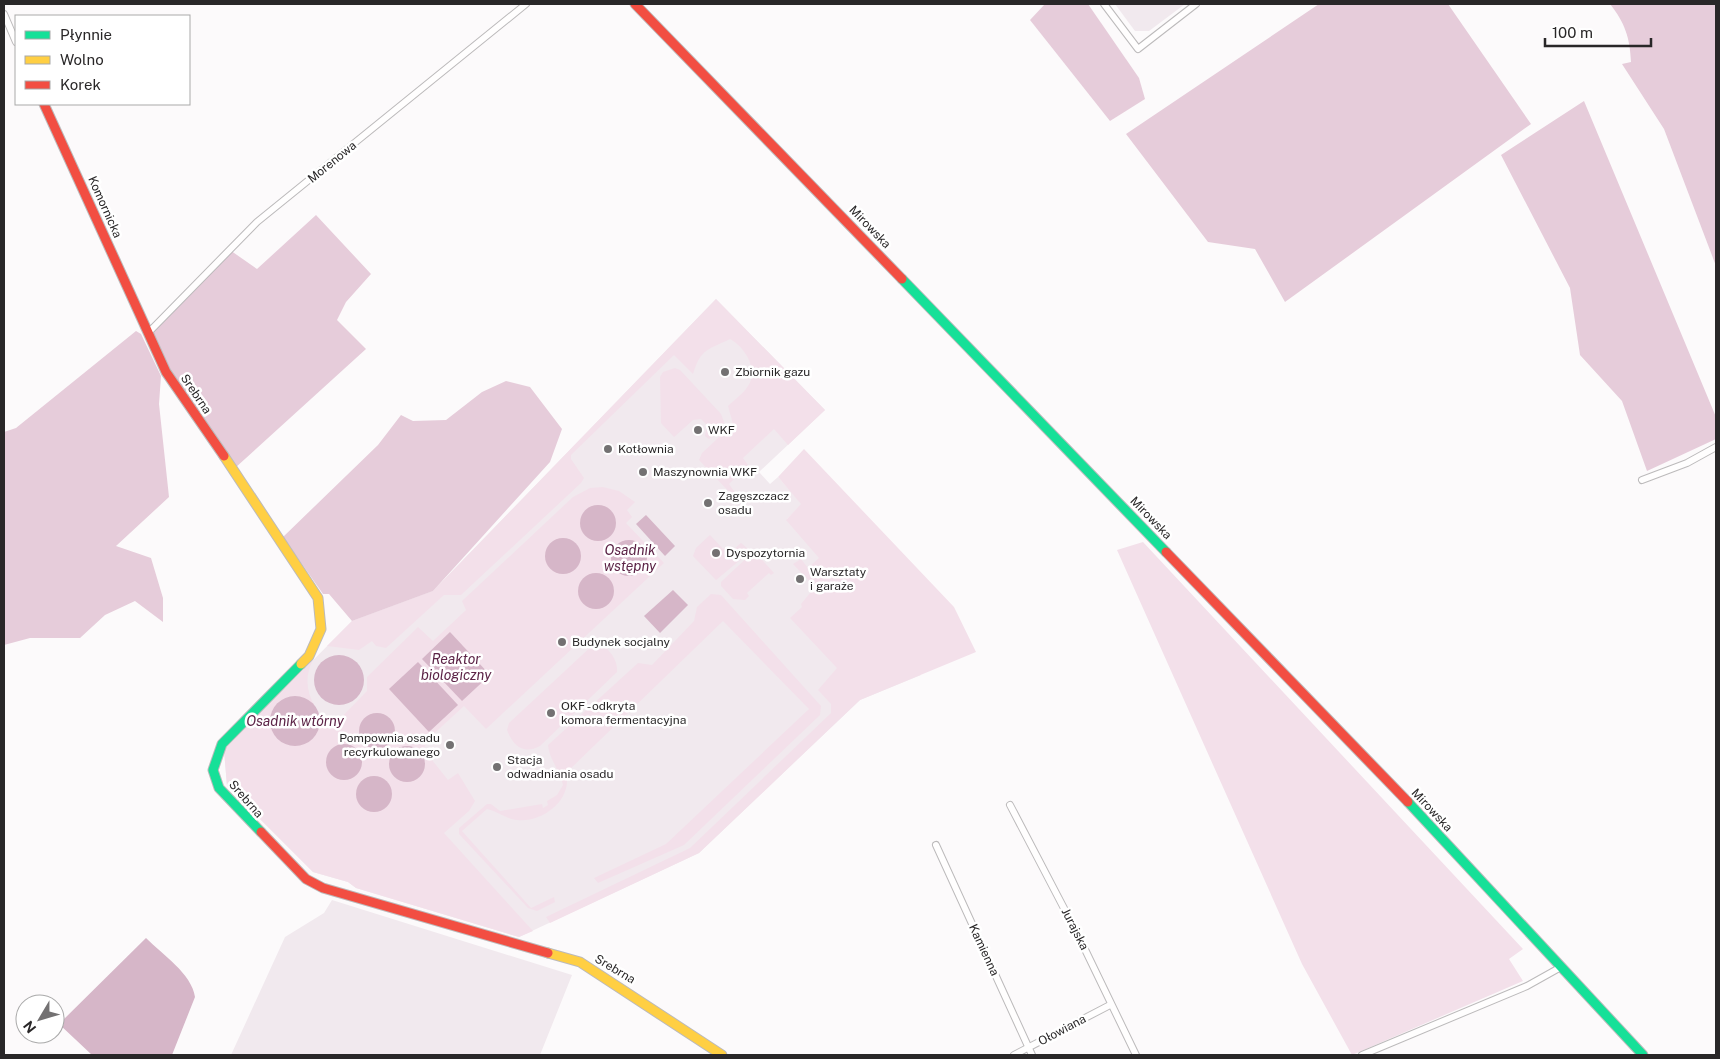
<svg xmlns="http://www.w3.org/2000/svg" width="1720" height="1059" font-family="'Public Sans',sans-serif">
	<rect width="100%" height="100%" fill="#fcfafb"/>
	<!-- built -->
	<g fill="#f1e9ee">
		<path d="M1115,4H1185L1149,31H1135Z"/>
		<path d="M716,299L825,410L759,472L770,484L778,477L802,504L787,519L921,675L860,700L699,853L519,937L356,888L348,882L313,872L227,786L224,750L352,621L433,591Z"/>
		<path d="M332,900L572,975L540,1055H231L285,937L324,913Z"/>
	</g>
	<!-- green -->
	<g fill="#f3e0ea">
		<path d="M716,299L825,410L788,445L774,429L743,458L748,465L729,484L736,494L733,496L699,460L702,453L733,424L728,406C734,400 743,394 748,386C759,370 745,347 730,339C708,350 701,348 693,374L674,355L571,455V459L584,478L581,483L461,595H444L386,648L376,646L372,641L359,650L327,646L352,621L433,591Z"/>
		<path d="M675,368L680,370L721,414L724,422L721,428L709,439L705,436L707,425L701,419L693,420L674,437L661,423L660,377L663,372Z"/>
		<path d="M804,449L954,607L976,652L860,700L699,853L550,923L546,917L690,848L831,713V704L818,690L837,668L790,618L802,607L801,604L815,587L793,564L801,559L808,568L819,558L786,520L801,504L778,477Z"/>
		<path d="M603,487L619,491L635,502L627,510L632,517L626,523L664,563L486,729L464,706L427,740L424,750L448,780L458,773L475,801L469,811L444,833L533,931L519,937L356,888L348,882L313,872L227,786L224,750L313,660C299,687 314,707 330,729L367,691V677L418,627L433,641L466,610L462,601L573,497L590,488Z"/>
		<path d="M710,535L723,549L726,547L731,552L741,543L748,549L740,560L716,580L693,556L696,548Z"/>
		<path d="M1143,542L1523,949L1509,959L1523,981L1352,1055L1302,964L1117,550Z"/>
		<path d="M754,551L774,573L771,575L769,573L747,593L749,596L745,600L733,599L721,586V582Z"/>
		<path d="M711,594L721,595L821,706L820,715L684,845L598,883L594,878L666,844L809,709L723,621L566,773C573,799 543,823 517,820C506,819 497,811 487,809L462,831L531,908L554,897L555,902L537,911L528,908L459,834V828L487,804H491L500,811L542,804L543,808L548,805L547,801L557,795L563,785C560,770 549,759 548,745L638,663L652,665L694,621L697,607Z"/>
		<path d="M596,642H601C610,652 618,659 617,672L540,746C524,755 513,746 507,730L509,723Z"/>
	</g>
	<!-- forest -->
	<g fill="#e6ccda">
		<path d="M1045,4H1088L1139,78L1145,99L1110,121L1030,20Z"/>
		<path d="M1319,4H1448L1531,124L1285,302L1255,249L1208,242L1126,134Z"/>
		<path d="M1610,4H1716V266L1664,129L1622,64L1631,62C1630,38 1625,23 1610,4Z"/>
		<path d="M1584,101L1716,417V439L1647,471L1622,401L1580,355L1570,288L1501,155Z"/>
		<path d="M316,215L371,274L346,302L337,320L366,349L235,468L171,372L149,328L227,248L257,269Z"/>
		<path d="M136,331L141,334L161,376L159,404L169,497L116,546L151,558L163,598V622L135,601L105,615L80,638H30L4,645V432L16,428Z"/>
		<path d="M506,381L530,387L562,429L550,462L433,591L352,621L329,594H323L283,537L378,445L401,415L413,421L446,420L482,392Z"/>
	</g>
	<!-- water -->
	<g fill="#d6b6c8">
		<circle cx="598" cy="523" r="18"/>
		<path d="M646,515L675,546L665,556L636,524Z"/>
		<circle cx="563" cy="556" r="18"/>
		<circle cx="629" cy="558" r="18"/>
		<circle cx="596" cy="591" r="18"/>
		<path d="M673,590L688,605L660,633L644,616Z"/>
		<path d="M450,632L490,675L462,701L422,659Z"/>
		<circle cx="339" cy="680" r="25"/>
		<path d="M418,662L458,705L429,732L389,689Z"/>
		<circle cx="295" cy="721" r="25"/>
		<circle cx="377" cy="731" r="18"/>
		<circle cx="344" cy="762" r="18"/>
		<circle cx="407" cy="764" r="18"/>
		<circle cx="374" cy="794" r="18"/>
		<path d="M146,938C162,954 192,974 195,997L172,1055H92L59,1024Z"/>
	</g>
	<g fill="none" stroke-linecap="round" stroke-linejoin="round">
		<defs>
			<g id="street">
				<path d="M1104,4L1138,49L1196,4"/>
				<path d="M4,14L16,42"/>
				<path d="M149,332L257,222L526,4"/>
				<path d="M1642,480L1687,463L1716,447"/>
				<path d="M1010,805L1079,937L1136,1055"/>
				<path d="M936,845L1032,1055"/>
				<path d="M1014,1055L1110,1005"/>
				<path d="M1362,1055L1527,986L1561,967"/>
			</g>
			<g id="fast">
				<path d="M902,279L1166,552"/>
				<path d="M1408,802L1643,1055"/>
				<path d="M261,832L219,788L213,770L222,744L301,664"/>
			</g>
			<g id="slow">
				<path d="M224,456L318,598L321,629L309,656L301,664"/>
				<path d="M548,953L580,962L722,1055"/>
			</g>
			<g id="jam">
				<path d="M635,4L902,279"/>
				<path d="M44,104L166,372L224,456"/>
				<path d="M1166,552L1408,802"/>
				<path d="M261,832L306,879L323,888L548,953"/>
			</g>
		</defs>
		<!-- street casing -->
		<use href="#street" stroke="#bcbabb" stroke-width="8"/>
		<!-- fast casing -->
		<use href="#fast" stroke="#bcbabb" stroke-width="11"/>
		<!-- slow casing -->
		<use href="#slow" stroke="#bcbabb" stroke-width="11"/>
		<!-- jam casing -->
		<use href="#jam" stroke="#bcbabb" stroke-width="11"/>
		<!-- street -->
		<use href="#street" stroke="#fffefe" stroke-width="6"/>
		<!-- fast -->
		<use href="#fast" stroke="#16e098" stroke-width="9"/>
		<!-- slow -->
		<use href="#slow" stroke="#ffcf43" stroke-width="9"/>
		<!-- jam -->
		<use href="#jam" stroke="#f24e42" stroke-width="9"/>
	</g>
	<!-- markers -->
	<g fill="#737172" stroke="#fff" stroke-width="2">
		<circle cx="725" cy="372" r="5"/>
		<circle cx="698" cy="430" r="5"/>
		<circle cx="608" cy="449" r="5"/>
		<circle cx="643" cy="472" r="5"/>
		<circle cx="708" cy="503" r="5"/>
		<circle cx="716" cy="553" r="5"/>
		<circle cx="800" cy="579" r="5"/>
		<circle cx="562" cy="642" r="5"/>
		<circle cx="551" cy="713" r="5"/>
		<circle cx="450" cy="745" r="5"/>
		<circle cx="497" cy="767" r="5"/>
	</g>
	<g text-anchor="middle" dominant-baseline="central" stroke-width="5" stroke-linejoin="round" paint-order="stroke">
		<!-- street labels -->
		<g font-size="12" fill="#292728" stroke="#fff">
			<text transform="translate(332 162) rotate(-39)">Morenowa</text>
			<text transform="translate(105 207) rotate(66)">Komornicka</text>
			<text transform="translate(870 227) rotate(46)">Mirowska</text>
			<text transform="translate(196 394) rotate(56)">Srebrna</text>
			<text transform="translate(1151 518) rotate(46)">Mirowska</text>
			<text transform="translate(246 799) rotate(49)">Srebrna</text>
			<text transform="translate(1432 810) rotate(47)">Mirowska</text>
			<text transform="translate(1075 929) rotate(63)">Jurajska</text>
			<text transform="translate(984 950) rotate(65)">Kamienna</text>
			<text transform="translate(615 969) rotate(31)">Srebrna</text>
			<text transform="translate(1062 1030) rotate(-28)">Ołowiana</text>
		</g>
		<!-- poi labels -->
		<g font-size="12" fill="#292728" stroke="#fff" text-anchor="start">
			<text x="735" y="372">Zbiornik gazu</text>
			<text x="708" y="430">WKF</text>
			<text x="618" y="449">Kotłownia</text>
			<text x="653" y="472">Maszynownia WKF</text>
			<text x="718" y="496">Zagęszczacz<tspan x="718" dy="14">osadu</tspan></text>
			<text x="726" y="553">Dyspozytornia</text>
			<text x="810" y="572">Warsztaty<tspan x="810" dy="14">i garaże</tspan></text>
			<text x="572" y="642">Budynek socjalny</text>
			<text x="561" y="706">OKF - odkryta<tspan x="561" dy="14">komora fermentacyjna</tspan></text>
			<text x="440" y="738" text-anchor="end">Pompownia osadu<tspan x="440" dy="14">recyrkulowanego</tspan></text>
			<text x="507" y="760">Stacja<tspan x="507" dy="14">odwadniania osadu</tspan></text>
		</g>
		<!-- water labels -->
		<g font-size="14" font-style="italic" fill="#5c2447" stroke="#fff">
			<text x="630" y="550">Osadnik<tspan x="630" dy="16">wstępny</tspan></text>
			<text x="456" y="659">Reaktor<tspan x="456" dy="16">biologiczny</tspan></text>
			<text x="295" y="721">Osadnik wtórny</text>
		</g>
	</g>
	<!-- border -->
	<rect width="1720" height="1059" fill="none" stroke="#292728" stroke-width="10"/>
	<!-- legend -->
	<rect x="15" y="15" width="175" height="90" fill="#ffffff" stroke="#a9a9a9"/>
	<rect x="25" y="31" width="25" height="8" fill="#16e098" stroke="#a9a9a9"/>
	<text x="60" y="40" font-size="15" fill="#292728">Płynnie</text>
	<rect x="25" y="56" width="25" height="8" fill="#ffcf43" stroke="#a9a9a9"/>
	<text x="60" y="65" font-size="15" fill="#292728">Wolno</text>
	<rect x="25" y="81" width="25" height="8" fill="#f24e42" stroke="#a9a9a9"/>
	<text x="60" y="90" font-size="15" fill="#292728">Korek</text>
	<!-- north arrow -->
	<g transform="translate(40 1019) rotate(232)"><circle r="24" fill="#ffffff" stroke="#a9a9a9"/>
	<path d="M0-4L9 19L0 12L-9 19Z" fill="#737172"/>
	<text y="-8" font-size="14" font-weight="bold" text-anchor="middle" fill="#292728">N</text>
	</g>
	<!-- scale -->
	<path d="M1545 38v8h106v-8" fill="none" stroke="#292728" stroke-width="2.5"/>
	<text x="1552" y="38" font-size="15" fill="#292728" stroke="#ffffff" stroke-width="4" paint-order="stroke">100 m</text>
</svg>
